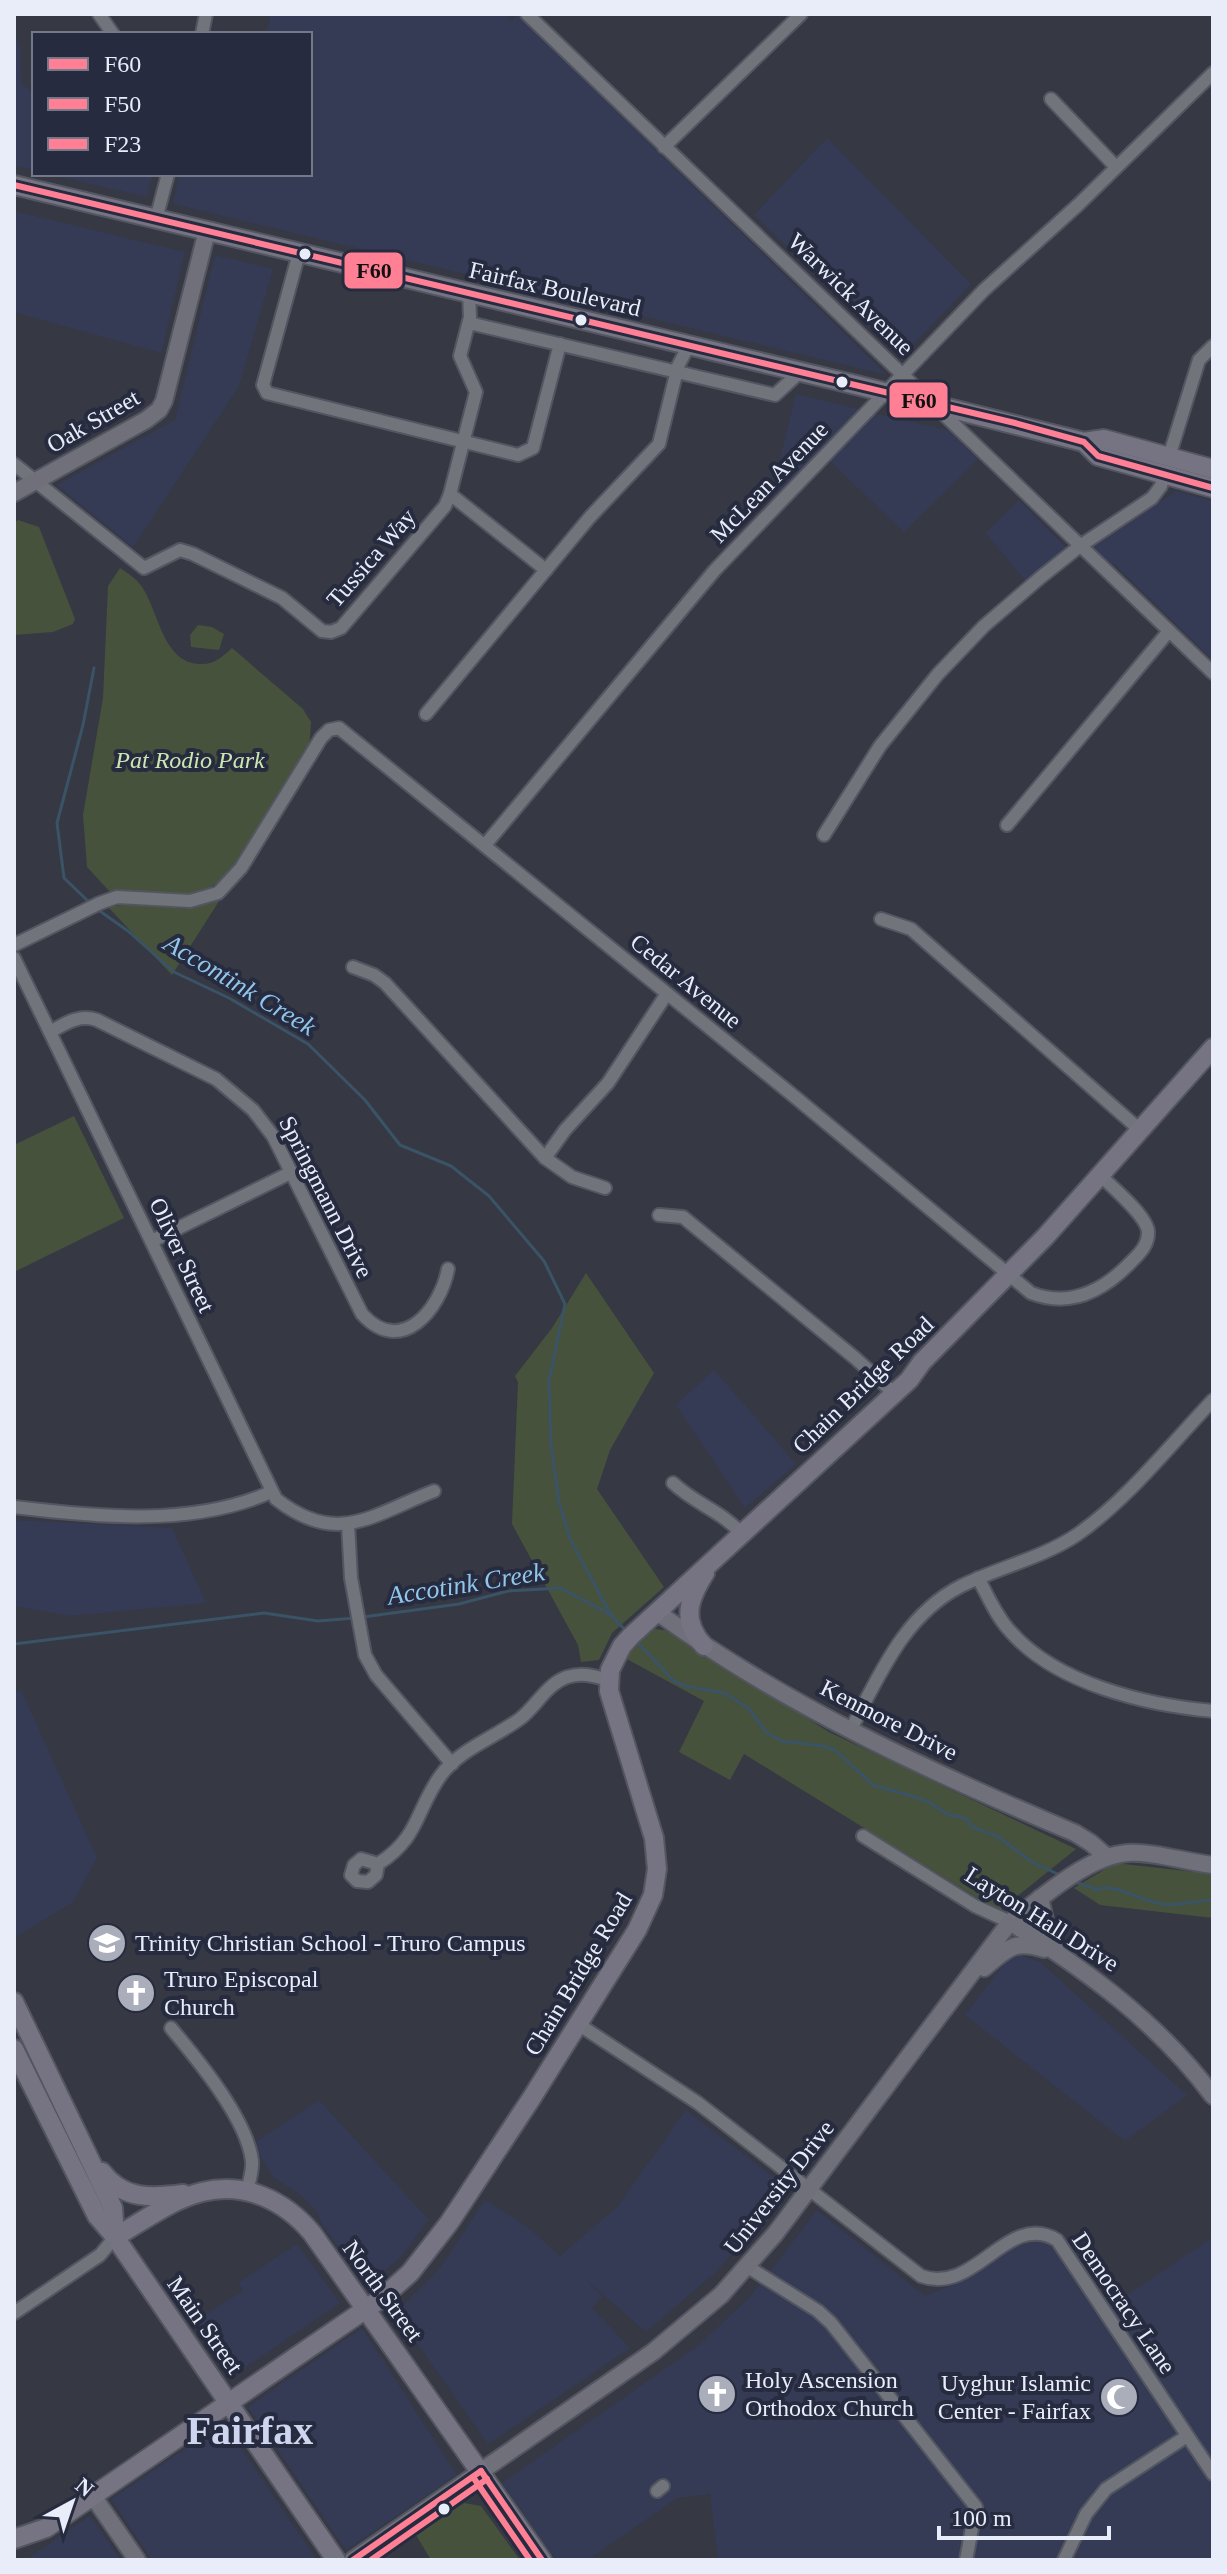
<svg xmlns="http://www.w3.org/2000/svg" width="1227" height="2574" font-family="'Times New Roman',serif">
	<rect width="100%" height="100%" fill="#363844"/>
	<!-- built -->
	<g fill="#353b54">
		<path d="M271,14H505L513,21L516,14L887,375L173,204L179,174H310V34H266Z"/>
		<path d="M14,32L20,46L21,81L34,96V170L14,166Z"/>
		<path d="M827,138L971,284L910,348L895,350L754,215Z"/>
		<path d="M49,174H153L147,197Z"/>
		<path d="M14,211L185,252L161,353L14,312Z"/>
		<path d="M215,255L273,269L239,386L133,547L57,485L175,420Z"/>
		<path d="M796,394L859,409L770,500Z"/>
		<path d="M875,414L948,430L978,459L904,532L829,460Z"/>
		<path d="M1176,491L1213,501V660L1113,563L1108,566L1091,549Z"/>
		<path d="M1019,500L1068,550L1025,580L986,533Z"/>
		<path d="M714,1370L796,1464L745,1508L676,1405Z"/>
		<path d="M14,1520L172,1528L206,1603L69,1616L14,1606Z"/>
		<path d="M21,1690L97,1858L73,1902L14,1938V1692Z"/>
		<path d="M1020,1955L1040,1962L1187,2095L1125,2141L965,2015L1010,1957Z"/>
		<path d="M319,2100L429,2220L400,2258L371,2282L360,2278L323,2226L318,2213L302,2196L273,2177L253,2144Z"/>
		<path d="M686,2110L785,2186L718,2270L646,2332L583,2277L602,2296L592,2308L630,2348L488,2444L396,2313L440,2268L485,2200L526,2226L560,2256L617,2207Z"/>
		<path d="M817,2210L925,2296L960,2282L1037,2231L1106,2309L1213,2237V2560H718L710,2494L677,2498L588,2560H556L502,2483L699,2345L750,2297Z"/>
		<path d="M297,2244L340,2303L231,2377L191,2323L243,2291L238,2283Z"/>
		<path d="M362,2328L457,2475L346,2550L248,2407Z"/>
		<path d="M224,2423L317,2560H152L111,2499Z"/>
		<path d="M90,2516L121,2560H26Z"/>
	</g>
	<!-- green -->
	<g fill="#46523c">
		<path d="M18,520L39,527L75,619L73,624L53,632L14,635V523Z"/>
		<path d="M120,568C126,572 134,577 139,583C159,607 161,663 200,664C214,665 222,657 232,648L303,709L311,722L309,750L226,878L200,893L184,895L134,891L111,893L87,867L83,815L103,698L108,586Z"/>
		<path d="M198,625L212,627L224,634L219,650L191,647L190,635Z"/>
		<path d="M221,898L172,975L108,907L130,904L187,909Z"/>
		<path d="M74,1116L124,1218L14,1272V1145Z"/>
		<path d="M586,1273L654,1373L610,1450L597,1489L664,1587L612,1633L599,1660L581,1662L578,1645L512,1524L518,1382L515,1376L552,1328Z"/>
		<path d="M654,1629L665,1630L829,1732L1076,1849L999,1911L744,1754L730,1780L679,1752L704,1701L623,1657Z"/>
		<path d="M1115,1863L1213,1874V1918L1100,1905L1074,1888Z"/>
		<path d="M464,2503L481,2506L520,2560H431L416,2535Z"/>
	</g>
	<g fill="none" stroke-linecap="round" stroke-linejoin="round">
		<!-- stream -->
		<g stroke="#3a5366" stroke-width="3">
			<path d="M88,901L64,878L57,823L83,725L94,668"/>
			<path d="M97,909L128,931L174,972L229,998L308,1044L365,1100L400,1145L451,1166L489,1196L544,1261L565,1304L549,1381L551,1444L559,1502L570,1539L610,1613"/>
			<path d="M363,1617L459,1604L508,1591L561,1588L611,1615L627,1632"/>
			<path d="M635,1640L675,1682L690,1687L725,1693L749,1709L766,1732L782,1741L823,1746L835,1750L873,1785L908,1795L929,1802L947,1814L967,1819L972,1827L997,1836L1032,1862L1062,1876"/>
			<path d="M14,1644L264,1613L318,1621L355,1618"/>
			<path d="M1072,1881L1099,1890L1100,1888C1123,1886 1139,1901 1162,1904C1176,1907 1196,1900 1213,1900"/>
		</g>
		<defs>
			<g id="street">
				<path d="M99,14L113,34"/>
				<path d="M527,14L1213,673"/>
				<path d="M202,34L206,14"/>
				<path d="M1051,99L1116,167"/>
				<path d="M664,147L801,14"/>
				<path d="M156,219L168,174"/>
				<path d="M299,253L263,385L267,393L518,455L533,448L560,344"/>
				<path d="M469,323L775,395L801,371"/>
				<path d="M1169,457L1199,360L1213,346"/>
				<path d="M14,464L144,568L180,550L193,554L282,598L322,631L331,632L341,628L445,506L450,494L476,392L460,356L470,317L469,293"/>
				<path d="M450,494L546,570"/>
				<path d="M426,714L590,517L659,444L678,366L689,345"/>
				<path d="M1007,825L1169,631"/>
				<path d="M824,835L880,746L938,674L984,626L1041,577L1080,546L1152,498L1161,486L1164,474"/>
				<path d="M485,845L715,570L984,290L1079,204L1213,73"/>
				<path d="M881,919L911,929L1140,1130"/>
				<path d="M14,945L100,903L117,897L190,901L218,893L241,868L321,738L329,730L339,728L795,1097L1031,1293C1070,1308 1103,1291 1130,1263C1139,1254 1149,1245 1148,1231C1146,1215 1112,1187 1100,1175"/>
				<path d="M14,958L276,1499C337,1547 372,1515 434,1491"/>
				<path d="M353,967L374,975L385,983L545,1158L572,1177L605,1188"/>
				<path d="M50,1032C66,1023 79,1014 97,1020L216,1079L253,1110L273,1136L362,1314C401,1357 440,1310 448,1269"/>
				<path d="M545,1158L565,1130L608,1083L666,995"/>
				<path d="M659,1215L683,1217L855,1358L895,1394"/>
				<path d="M152,1241L292,1172"/>
				<path d="M673,1483C694,1503 721,1511 741,1533"/>
				<path d="M14,1507C97,1517 192,1527 271,1492"/>
				<path d="M348,1524L351,1578L365,1655L376,1675L452,1764"/>
				<path d="M978,1578C988,1596 996,1616 1010,1631C1056,1684 1146,1705 1213,1711"/>
				<path d="M851,1729C879,1676 904,1615 961,1586C999,1567 1043,1558 1078,1534C1128,1499 1171,1444 1213,1400"/>
				<path d="M863,1836L975,1906L1010,1922"/>
				<path d="M378,1864L376,1875L368,1882L357,1881L351,1875L354,1865L361,1859L378,1864C420,1837 415,1811 441,1775C460,1749 496,1737 521,1718C537,1705 547,1684 567,1677C582,1672 594,1676 609,1680"/>
				<path d="M578,2024L698,2103L921,2276C976,2296 1007,2210 1057,2240L1213,2474"/>
				<path d="M171,2028C198,2060 247,2119 252,2161C253,2170 249,2182 247,2192"/>
				<path d="M748,2267L818,2311L831,2323L976,2507L966,2560"/>
				<path d="M14,2313L100,2255L115,2237"/>
				<path d="M657,2491L663,2486"/>
				<path d="M1064,2560L1086,2514L1106,2489L1187,2436"/>
			</g>
			<g id="secondary">
				<path d="M14,493L146,420L159,410L164,401L207,231"/>
				<path d="M657,1612C784,1705 930,1772 1075,1833L1091,1843L1107,1857"/>
				<path d="M1040,1898L1048,1933L1056,1951"/>
				<path d="M1010,1922C1087,1971 1158,2022 1213,2096"/>
				<path d="M984,1968C1007,1949 1014,1939 1044,1949"/>
				<path d="M93,2496L137,2560"/>
				<path d="M353,2560L653,2352L721,2295L775,2234L1010,1922C1041,1898 1086,1857 1127,1853C1152,1851 1186,1862 1213,1865"/>
			</g>
			<g id="primary">
				<path d="M14,185L852,384L1084,442L1104,439L1213,469"/>
				<path d="M1084,442L1098,456L1213,488"/>
				<path d="M704,1646C681,1621 688,1600 705,1573"/>
				<path d="M14,2002L113,2208L115,2237"/>
				<path d="M14,2049L97,2216L115,2237L336,2560"/>
				<path d="M102,2172C123,2200 152,2198 183,2194"/>
				<path d="M115,2237C142,2222 172,2199 202,2192C245,2181 285,2201 312,2233L542,2560"/>
				<path d="M14,2539L46,2528L382,2298L410,2273L449,2223L531,2099L637,1930L653,1895L657,1869L654,1838L609,1691L610,1670L622,1646L631,1636L909,1380L922,1362L1046,1236L1213,1048"/>
			</g>
		</defs>
		<!-- street casing -->
		<use href="#street" stroke="#535660" stroke-width="16"/>
		<!-- secondary casing -->
		<use href="#secondary" stroke="#535660" stroke-width="20"/>
		<!-- primary casing -->
		<use href="#primary" stroke="#535660" stroke-width="22"/>
		<!-- street -->
		<use href="#street" stroke="#72747c" stroke-width="12"/>
		<!-- secondary -->
		<use href="#secondary" stroke="#70707b" stroke-width="16"/>
		<!-- primary -->
		<use href="#primary" stroke="#767483" stroke-width="18"/>
		<defs>
			<path id="bus-1" d="M14,185L1015,423L1084,442L1098,456L1213,488"/>
			<g id="bus-2">
				<path d="M481,2471L542,2560"/>
				<path d="M353,2560L481,2471"/>
			</g>
			<g id="bus-3">
				<path d="M473,2477L530,2560"/>
				<path d="M371,2560L487,2479"/>
			</g>
		</defs>
		<!-- bus-1 casing -->
		<use href="#bus-1" stroke="#262b3f" stroke-width="12"/>
		<!-- bus-2 casing -->
		<use href="#bus-2" stroke="#262b3f" stroke-width="12"/>
		<!-- bus-3 casing -->
		<use href="#bus-3" stroke="#262b3f" stroke-width="12"/>
		<!-- bus-1 -->
		<use href="#bus-1" stroke="#ff8094" stroke-width="6"/>
		<!-- bus-2 -->
		<use href="#bus-2" stroke="#ff8094" stroke-width="6"/>
		<!-- bus-3 -->
		<use href="#bus-3" stroke="#ff8094" stroke-width="6"/>
	</g>
	<!-- icons -->
	<defs>
		<symbol id="school-disc" viewBox="-11 -11 22 22"><circle r="9.5" fill="#aaaeba" stroke="#262b3f"/><path d="M0-5L7-2L0 1L-7-2ZM-4 1L0 2.5L4 1V4Q0 6-4 4Z" fill="#fff"/></symbol>
		<symbol id="church-disc" viewBox="-11 -11 22 22"><circle r="9.5" fill="#aaaeba" stroke="#262b3f"/><path d="M-1.2-6h2.4v3.5h3.3v2.4h-3.3V6h-2.4V-.1h-3.3v-2.4h3.3Z" fill="#fff"/></symbol>
		<symbol id="mosque-disc" viewBox="-11 -11 22 22"><circle r="9.5" fill="#aaaeba" stroke="#262b3f"/><path d="M3.5-4.9A6 6 0 1 0 3.5 4.9A5 5 0 1 1 3.5-4.9Z" fill="#fff"/></symbol>
	</defs>
	<g fill-rule="evenodd">
		<use href="#school-disc" x="85" y="1921" width="44" height="44"/>
		<use href="#church-disc" x="114" y="1971" width="44" height="44"/>
		<use href="#church-disc" x="695" y="2372" width="44" height="44"/>
		<use href="#mosque-disc" x="1097" y="2375" width="44" height="44"/>
	</g>
	<!-- markers -->
	<g fill="#e9edfa" stroke="#262b3f" stroke-width="3">
		<circle cx="305" cy="254" r="7"/>
		<circle cx="581" cy="320" r="7"/>
		<circle cx="842" cy="382" r="7"/>
		<circle cx="444" cy="2509" r="7"/>
	</g>
	<g text-anchor="middle" dominant-baseline="central" stroke-width="8" stroke-linejoin="round" paint-order="stroke">
		<!-- street labels -->
		<g font-size="24" fill="#e9edfa" stroke="#262b3f">
			<text transform="translate(555 289) rotate(13)">Fairfax Boulevard</text>
			<text transform="translate(851 294) rotate(44)">Warwick Avenue</text>
			<text transform="translate(93 421) rotate(-30)">Oak Street</text>
			<text transform="translate(769 482) rotate(-46)">McLean Avenue</text>
			<text transform="translate(371 558) rotate(-49)">Tussica Way</text>
			<text transform="translate(686 981) rotate(39)">Cedar Avenue</text>
			<text transform="translate(326 1197) rotate(63)">Springmann Drive</text>
			<text transform="translate(182 1255) rotate(65)">Oliver Street</text>
			<text transform="translate(863 1385) rotate(-44)">Chain Bridge Road</text>
			<text transform="translate(889 1720) rotate(27)">Kenmore Drive</text>
			<text transform="translate(1042 1919) rotate(32)">Layton Hall Drive</text>
			<text transform="translate(578 1974) rotate(-59)">Chain Bridge Road</text>
			<text transform="translate(779 2187) rotate(-52)">University Drive</text>
			<text transform="translate(383 2291) rotate(54)">North Street</text>
			<text transform="translate(1124 2303) rotate(56)">Democracy Lane</text>
			<text transform="translate(205 2325) rotate(55)">Main Street</text>
		</g>
		<!-- park labels -->
		<g font-size="24" font-style="italic" fill="#cce6b1" stroke="#262b3f">
			<text x="190" y="760">Pat Rodio Park</text>
		</g>
		<!-- poi labels -->
		<g font-size="24" fill="#e9edfa" stroke="#262b3f" text-anchor="start">
			<text x="135" y="1943">Trinity Christian School - Truro Campus</text>
			<text x="164" y="1979">Truro Episcopal<tspan x="164" dy="28">Church</tspan></text>
			<text x="745" y="2380">Holy Ascension<tspan x="745" dy="28">Orthodox Church</tspan></text>
			<text x="1091" y="2383" text-anchor="end">Uyghur Islamic<tspan x="1091" dy="28">Center - Fairfax</tspan></text>
		</g>
		<!-- water labels -->
		<g font-size="26" font-style="italic" fill="#91c6eb" stroke="#262b3f">
			<text transform="translate(240 985) rotate(31)">Accontink Creek</text>
			<text transform="translate(466 1584) rotate(-9)">Accotink Creek</text>
		</g>
		<!-- town labels -->
		<g font-size="40" font-weight="bold" fill="#ced5ef" stroke="#262b3f">
			<text x="250" y="2430">Fairfax</text>
		</g>
	</g>
	<g stroke="#262b3f" stroke-width="3">
		<rect x="343" y="251" width="61" height="39" rx="8" fill="#ff8094"/>
		<rect x="888" y="381" width="61" height="38" rx="8" fill="#ff8094"/>
	</g>
	<g font-size="22" text-anchor="middle" font-weight="bold" fill="#111">
		<text x="374" y="278">F60</text>
		<text x="919" y="408">F60</text>
	</g>
	<!-- border -->
	<rect width="1227" height="2574" fill="none" stroke="#e9edfa" stroke-width="32"/>
	<!-- legend -->
	<rect x="32" y="32" width="280" height="144" fill="#262b3f" stroke="#74798a" stroke-width="2"/>
	<rect x="48" y="58" width="40" height="12" fill="#ff8094" stroke="#74798a" stroke-width="2"/>
	<text x="104" y="72" font-size="24" fill="#e9edfa">F60</text>
	<rect x="48" y="98" width="40" height="12" fill="#ff8094" stroke="#74798a" stroke-width="2"/>
	<text x="104" y="112" font-size="24" fill="#e9edfa">F50</text>
	<rect x="48" y="138" width="40" height="12" fill="#ff8094" stroke="#74798a" stroke-width="2"/>
	<text x="104" y="152" font-size="24" fill="#e9edfa">F23</text>
	<!-- north arrow -->
	<g transform="translate(72 2502) rotate(40)" stroke="#262b3f" stroke-width="6" paint-order="stroke">
	<path d="M0-6L14 30L0 20L-14 30Z" fill="#e9edfa"/>
	<text y="-12" font-size="22" font-weight="bold" text-anchor="middle" fill="#e9edfa">N</text>
	</g>
	<!-- scale -->
	<path d="M939 2526v12h170v-12" fill="none" stroke="#e9edfa" stroke-width="4"/>
	<text x="951" y="2526" font-size="24" fill="#e9edfa" stroke="#262b3f" stroke-width="6" paint-order="stroke">100 m</text>
</svg>
